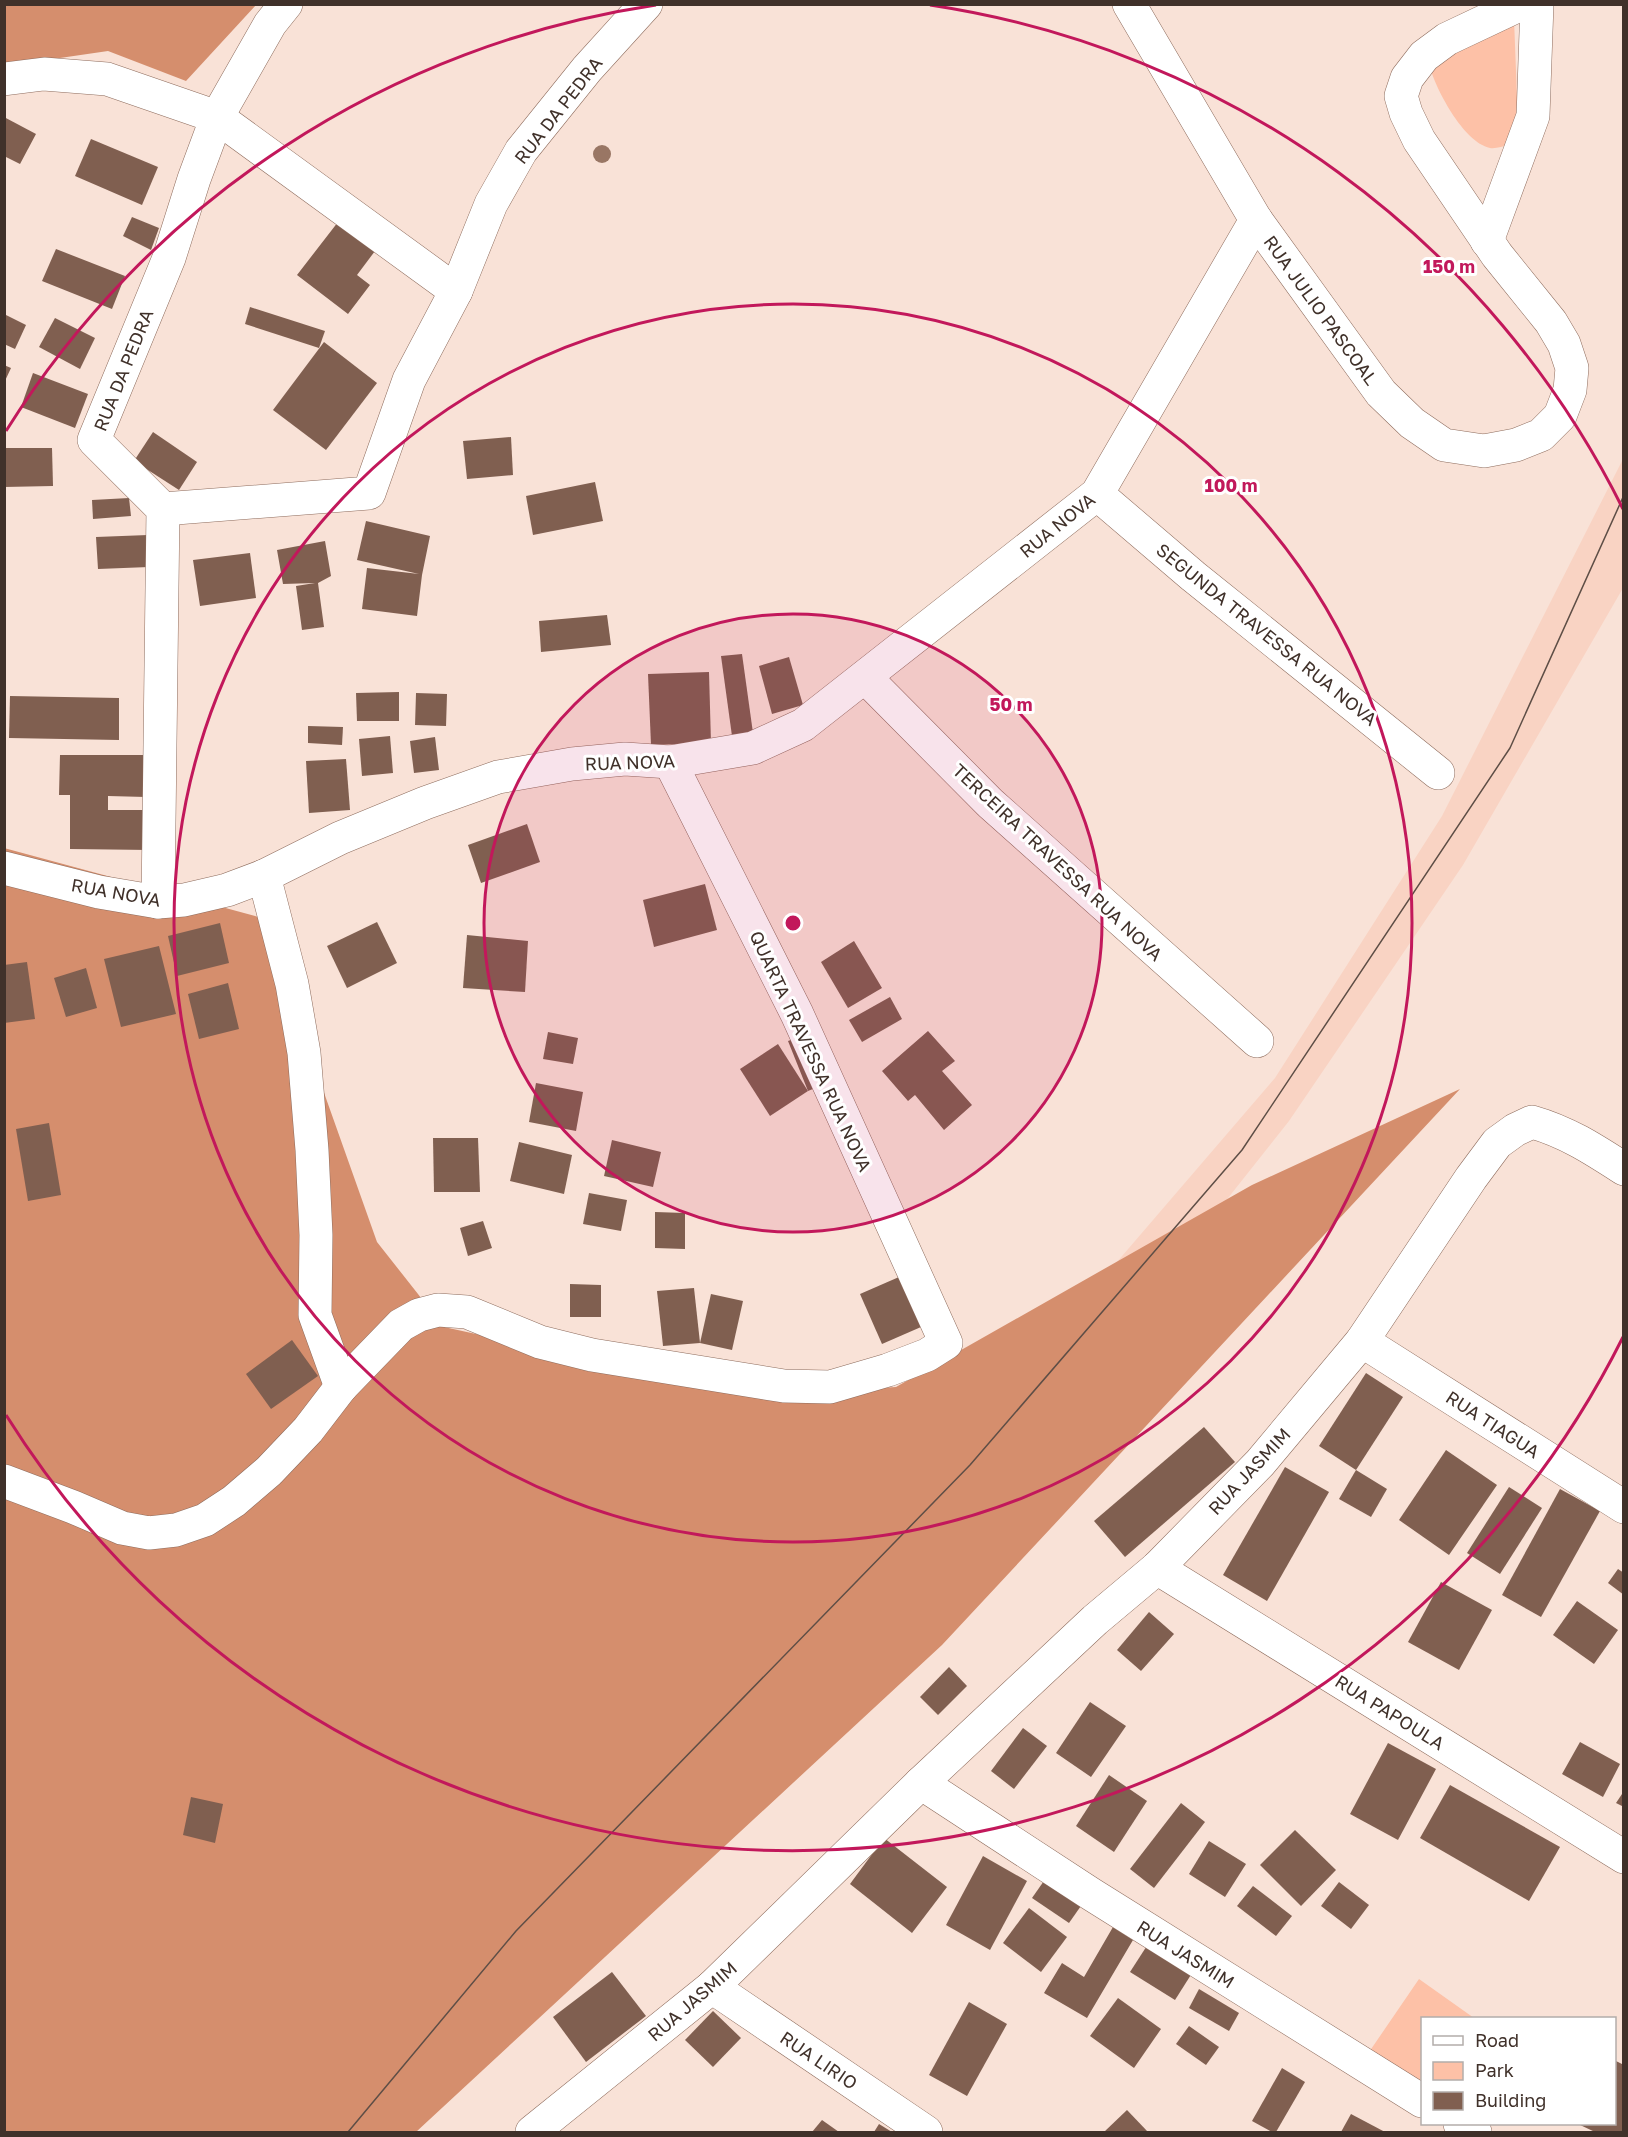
<svg xmlns="http://www.w3.org/2000/svg" width="1628" height="2137" font-family="'Golos Text',sans-serif">
	<rect width="100%" height="100%" fill="#f9e2d7"/>
	<!-- built -->
	<path fill="#f9d3c3" d="M1623,459V588L1463,865L1289,1121L1148,1299L313,2132L1080,1305L1275,1078L1442,816Z"/>
	<!-- green -->
	<g fill="#fdc1a7">
		<path d="M1514,19L1518,123L1509,145C1503,146 1496,149 1490,148C1463,142 1435,88 1429,64Z"/>
		<path d="M1419,1979L1474,2018H1422V2093L1365,2058Z"/>
	</g>
	<!-- forest -->
	<g fill="#d58e6d">
		<path d="M5,5H256L186,81L108,51L5,66Z"/>
		<path d="M4,848L262,918L377,1242L444,1327L756,1396L896,1387L1252,1185L1460,1089L942,1645L416,2132H5Z"/>
	</g>
	<!-- building -->
	<g fill="#805f50">
		<path d="M4,117L36,134L20,164L4,156Z"/>
		<path d="M91,139L158,167L142,205L75,176Z"/>
		<path d="M132,217L159,228L151,250L123,236Z"/>
		<path d="M338,222L375,251L357,275L370,285L348,314L297,275Z"/>
		<path d="M56,249L125,276L112,309L42,281Z"/>
		<path d="M250,307L325,331L319,348L245,324Z"/>
		<path d="M4,314L26,325L15,349L4,344Z"/>
		<path d="M55,318L95,338L80,369L39,347Z"/>
		<path d="M324,342L377,383L326,450L273,410Z"/>
		<path d="M4,365L11,368L4,383Z"/>
		<path d="M33,373L88,394L75,428L21,407Z"/>
		<path d="M153,432L197,462L179,490L134,461Z"/>
		<path d="M511,437L513,475L467,479L463,441Z"/>
		<path d="M4,448H52L53,486L4,487Z"/>
		<path d="M595,482L603,521L533,535L526,496Z"/>
		<path d="M129,498L131,516L93,519L92,500Z"/>
		<path d="M366,521L430,536L422,575L417,616L362,609L367,568L419,574L357,560Z"/>
		<path d="M148,535L149,567L98,569L96,537Z"/>
		<path d="M325,541L331,576L318,583L324,627L302,630L296,586L315,583L283,584L277,550Z"/>
		<path d="M250,553L256,598L200,606L193,560Z"/>
		<path d="M607,615L611,645L541,652L539,621Z"/>
		<path d="M742,654L753,733L732,736L721,656Z"/>
		<path d="M789,657L803,705L772,714L759,666Z"/>
		<path d="M709,672L711,743L651,745L648,674Z"/>
		<path d="M399,692V721H357L356,693Z"/>
		<path d="M416,693L447,694L446,726L415,725Z"/>
		<path d="M10,696L119,698V740L9,738Z"/>
		<path d="M308,726L343,727L342,745L308,743Z"/>
		<path d="M390,736L393,773L362,776L359,739Z"/>
		<path d="M435,737L439,770L414,773L410,741Z"/>
		<path d="M60,755H146V797L108,796V810H151L150,850L70,849V795H59Z"/>
		<path d="M346,759L350,810L309,813L306,761Z"/>
		<path d="M527,824L540,862L481,883L468,845Z"/>
		<path d="M705,884L717,930L654,947L643,900Z"/>
		<path d="M377,922L397,963L347,988L327,946Z"/>
		<path d="M220,923L229,963L177,976L168,936Z"/>
		<path d="M467,935L528,941L525,992L463,988Z"/>
		<path d="M854,941L882,988L848,1008L821,962Z"/>
		<path d="M159,946L176,1014L121,1027L104,959Z"/>
		<path d="M27,962L35,1019L4,1023V965Z"/>
		<path d="M86,968L97,1008L66,1017L54,978Z"/>
		<path d="M228,983L239,1029L199,1039L188,994Z"/>
		<path d="M890,997L902,1019L862,1042L849,1020Z"/>
		<path d="M928,1031L955,1061L942,1071L972,1105L944,1130L915,1095L908,1101L882,1071Z"/>
		<path d="M548,1032L578,1038L573,1064L543,1059Z"/>
		<path d="M805,1035L825,1084L808,1091L788,1041Z"/>
		<path d="M778,1044L808,1091L770,1116L740,1069Z"/>
		<path d="M536,1083L583,1092L576,1131L529,1122Z"/>
		<path d="M49,1123L61,1195L28,1201L16,1129Z"/>
		<path d="M433,1138H478L480,1192H434Z"/>
		<path d="M612,1140L661,1152L653,1187L604,1176Z"/>
		<path d="M519,1142L572,1155L564,1194L510,1181Z"/>
		<path d="M589,1193L627,1200L621,1231L583,1224Z"/>
		<path d="M655,1212L685,1213V1249L655,1248Z"/>
		<path d="M483,1221L492,1248L468,1256L460,1228Z"/>
		<path d="M899,1277L921,1327L882,1344L860,1294Z"/>
		<path d="M570,1284L601,1285V1317H570Z"/>
		<path d="M694,1288L700,1343L663,1346L657,1291Z"/>
		<path d="M711,1294L743,1301L732,1350L700,1343Z"/>
		<path d="M292,1340L318,1376L271,1409L246,1374Z"/>
		<path d="M1366,1373L1403,1397L1356,1470L1319,1446Z"/>
		<path d="M1204,1427L1235,1462L1125,1557L1094,1521Z"/>
		<path d="M1446,1450L1497,1485L1449,1555L1399,1520Z"/>
		<path d="M1285,1467L1329,1492L1267,1601L1223,1575Z"/>
		<path d="M1356,1470L1387,1489L1371,1517L1339,1499Z"/>
		<path d="M1509,1487L1542,1508L1500,1574L1467,1553Z"/>
		<path d="M1560,1489L1600,1511L1541,1617L1502,1595Z"/>
		<path d="M1618,1569L1624,1573V1595L1608,1583Z"/>
		<path d="M1441,1582L1492,1610L1459,1670L1408,1642Z"/>
		<path d="M1577,1601L1618,1630L1594,1664L1553,1635Z"/>
		<path d="M1149,1612L1174,1634L1141,1671L1117,1650Z"/>
		<path d="M949,1667L967,1686L938,1715L920,1697Z"/>
		<path d="M1090,1702L1126,1726L1091,1777L1056,1753Z"/>
		<path d="M1023,1728L1047,1746L1014,1789L991,1771Z"/>
		<path d="M1580,1742L1620,1764L1603,1797L1562,1774Z"/>
		<path d="M1388,1743L1436,1769L1398,1840L1350,1814Z"/>
		<path d="M1109,1775L1147,1801L1114,1852L1076,1826Z"/>
		<path d="M1450,1785L1560,1847L1529,1901L1420,1838Z"/>
		<path d="M1624,1791V1807L1616,1803Z"/>
		<path d="M191,1797L223,1804L215,1843L183,1835Z"/>
		<path d="M1181,1803L1205,1822L1154,1888L1130,1869Z"/>
		<path d="M1295,1830L1336,1870L1301,1906L1260,1865Z"/>
		<path d="M884,1838L947,1887L912,1933L850,1884Z"/>
		<path d="M1209,1841L1246,1864L1225,1897L1189,1874Z"/>
		<path d="M983,1856L1027,1881L990,1950L946,1925Z"/>
		<path d="M1046,1878L1083,1903L1069,1923L1032,1898Z"/>
		<path d="M1339,1882L1369,1905L1351,1929L1321,1906Z"/>
		<path d="M1253,1886L1292,1916L1276,1936L1237,1906Z"/>
		<path d="M1029,1908L1067,1937L1041,1972L1003,1943Z"/>
		<path d="M1113,1927L1133,1940L1087,2018L1044,1993L1062,1963L1084,1977Z"/>
		<path d="M1150,1941L1194,1970L1175,2000L1130,1972Z"/>
		<path d="M612,1972L646,2016L586,2062L553,2017Z"/>
		<path d="M1199,1989L1239,2013L1229,2031L1189,2008Z"/>
		<path d="M1118,1998L1161,2029L1134,2068L1090,2036Z"/>
		<path d="M969,2002L1007,2024L967,2096L929,2075Z"/>
		<path d="M713,2011L741,2038L713,2067L685,2040Z"/>
		<path d="M1189,2026L1219,2047L1206,2065L1176,2044Z"/>
		<path d="M1614,2060L1624,2065V2132H1595L1578,2124H1614Z"/>
		<path d="M1282,2068L1305,2082L1276,2132H1272L1252,2121Z"/>
		<path d="M1127,2110L1148,2132H1104Z"/>
		<path d="M1351,2114L1385,2132H1341Z"/>
		<path d="M822,2120L839,2132H812Z"/>
		<path d="M879,2124L892,2132H874Z"/>
	</g>
	<g fill="none" stroke-linecap="round" stroke-linejoin="round">
		<defs>
			<g id="minor">
				<path d="M1129,4L1256,220L1381,393L1412,423L1444,445L1484,451L1516,445L1541,435L1560,416L1570,390L1572,368L1564,344L1551,322L1497,255L1419,140L1406,113L1401,96L1407,78L1424,56L1447,39L1521,4"/>
				<path d="M4,79L44,74L107,79L217,117L456,291"/>
				<path d="M1487,241L1533,116L1537,4"/>
				<path d="M1097,494L1193,576L1438,773"/>
				<path d="M163,509L369,493L409,380L456,291L491,204L521,151L587,69L646,4"/>
				<path d="M865,677L990,803L1257,1041"/>
				<path d="M4,868L99,892L158,902L184,900L227,890L264,876L340,838L425,803L498,777L572,764L625,759L670,762L753,748L803,725L1097,494L1256,220"/>
				<path d="M264,876L292,984L304,1053L312,1150L316,1235L315,1315L341,1387"/>
				<path d="M158,902L163,509L94,440L169,258L194,179L217,117L270,24L286,4"/>
				<path d="M1362,1341L1624,1507"/>
				<path d="M4,1481L73,1507L122,1528L149,1533L176,1530L205,1520L234,1501L269,1471L308,1430L341,1387L401,1325L419,1315L438,1310L467,1312L540,1342L592,1355L784,1386L830,1387L888,1370L927,1355L946,1343L797,1014L670,762"/>
				<path d="M1157,1568L1624,1857"/>
				<path d="M921,1783L1091,1894L1422,2101"/>
				<path d="M712,1987L926,2132"/>
				<path d="M1460,2124L1475,2132"/>
				<path d="M532,2132L712,1987L921,1783L1095,1620L1157,1568L1260,1463L1362,1341L1471,1178L1497,1143L1515,1130L1532,1122C1567,1132 1593,1149 1624,1169"/>
			</g>
		</defs>
		<!-- minor casing -->
		<use href="#minor" stroke="#8e6c5d" stroke-width="34"/>
		<!-- minor -->
		<use href="#minor" stroke="#fff" stroke-width="33"/>
		<!-- tram -->
		<path stroke="#5e4e46" stroke-width="1.5" d="M348,2132L516,1931L970,1465L1242,1150L1510,748L1624,495"/>
	</g>
	<!-- trees -->
	<circle fill="#997664" cx="602" cy="154" r="9"/>
	<!-- distance rings -->
	<circle cx="793" cy="923" r="309" fill="#c2185b" fill-opacity=".12"/>
	<g fill="none" stroke="#c2185b" stroke-width="3">
		<circle cx="793" cy="923" r="309"/>
		<circle cx="793" cy="923" r="619"/>
		<path d="M1623 1337A928 928 0 0 1 6 1415M6 431A928 928 0 0 1 656 5M930 5A928 928 0 0 1 1623 509"/>
	</g>
	<g text-anchor="middle" dominant-baseline="central" stroke-width="6" stroke-linejoin="round" paint-order="stroke">
		<!-- street labels -->
		<g font-size="18" fill="#40312a" stroke="#fff">
			<text transform="translate(558 110) rotate(-52)">RUA DA PEDRA</text>
			<text transform="translate(1321 310) rotate(54)">RUA JULIO PASCOAL</text>
			<text transform="translate(123 370) rotate(-68)">RUA DA PEDRA</text>
			<text transform="translate(1057 525) rotate(-39)">RUA NOVA</text>
			<text transform="translate(1267 634) rotate(39)">SEGUNDA TRAVESSA RUA NOVA</text>
			<text transform="translate(630 762) rotate(-2)">RUA NOVA</text>
			<text transform="translate(1058 862) rotate(43)">TERCEIRA TRAVESSA RUA NOVA</text>
			<text transform="translate(116 892) rotate(10)">RUA NOVA</text>
			<text transform="translate(811 1051) rotate(65)">QUARTA TRAVESSA RUA NOVA</text>
			<text transform="translate(1493 1424) rotate(33)">RUA TIAGUA</text>
			<text transform="translate(1249 1471) rotate(-47)">RUA JASMIM</text>
			<text transform="translate(1390 1712) rotate(32)">RUA PAPOULA</text>
			<text transform="translate(1186 1954) rotate(32)">RUA JASMIM</text>
			<text transform="translate(692 2001) rotate(-41)">RUA JASMIM</text>
			<text transform="translate(819 2060) rotate(34)">RUA LIRIO</text>
		</g>
	</g>
	<circle cx="793" cy="923" r="9" fill="#c2185b" stroke="#fff" stroke-width="3"/>
	<g font-size="18" text-anchor="middle" font-weight="bold" fill="#c2185b" stroke="#fff" stroke-width="6" stroke-linejoin="round" paint-order="stroke">
		<text x="1449" y="273">150 m</text>
		<text x="1231" y="492">100 m</text>
		<text x="1011" y="711">50 m</text>
	</g>
	<!-- border -->
	<rect width="1628" height="2137" fill="none" stroke="#40312a" stroke-width="12"/>
	<!-- legend -->
	<rect x="1421" y="2017" width="195" height="108" fill="#ffffff" stroke="#b3adaa" stroke-width="1.5"/>
	<rect x="1433" y="2036" width="30" height="9" fill="#ffffff" stroke="#b3adaa" stroke-width="1.5"/>
	<text x="1475" y="2047" font-size="18" fill="#40312a">Road</text>
	<rect x="1433" y="2062" width="30" height="18" fill="#fdc1a7" stroke="#b3adaa" stroke-width="1.5"/>
	<text x="1475" y="2077" font-size="18" fill="#40312a">Park</text>
	<rect x="1433" y="2092" width="30" height="18" fill="#805f50" stroke="#b3adaa" stroke-width="1.5"/>
	<text x="1475" y="2107" font-size="18" fill="#40312a">Building</text>
</svg>
